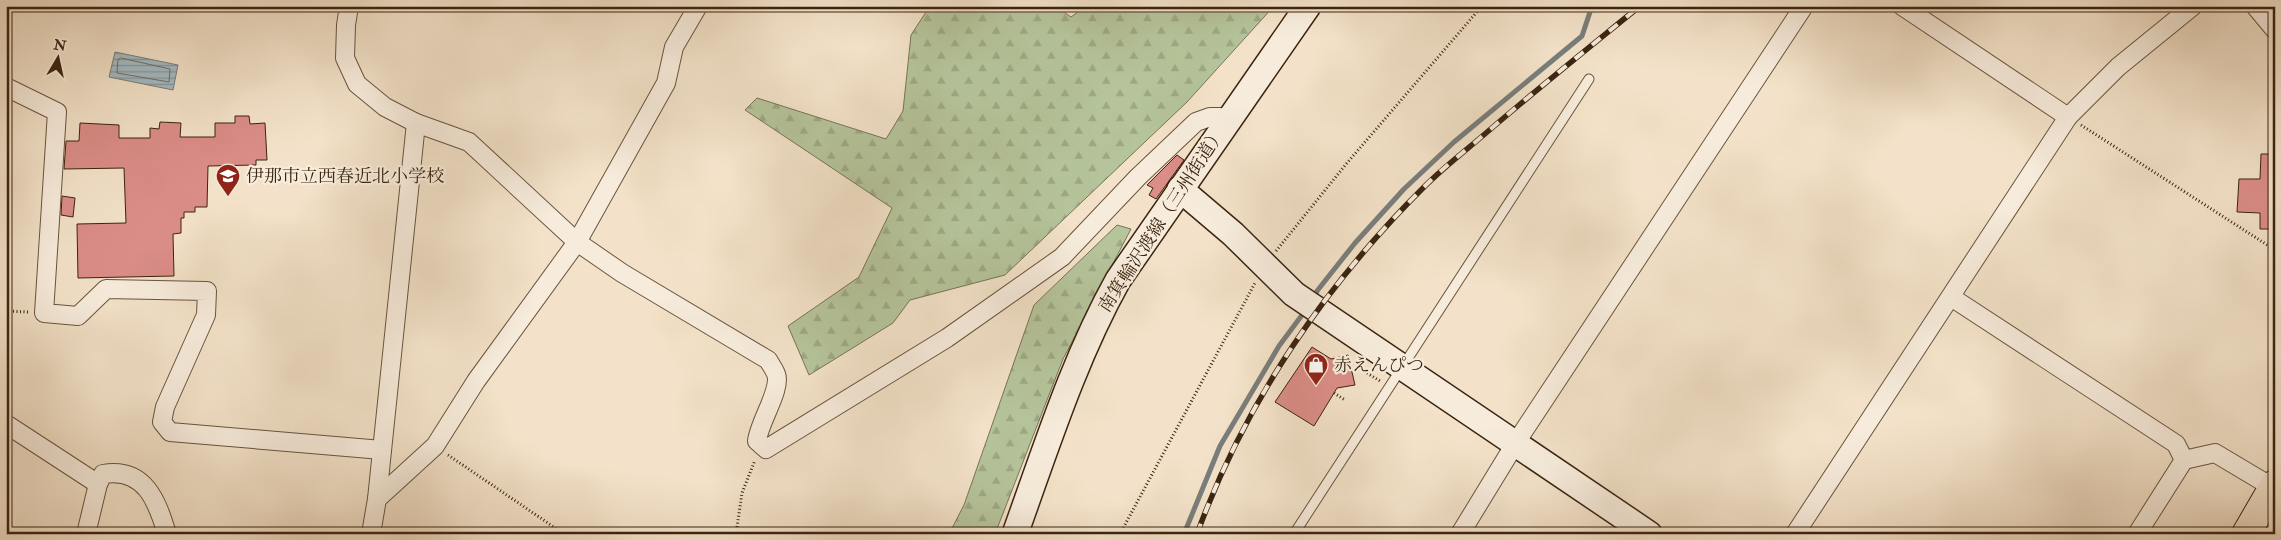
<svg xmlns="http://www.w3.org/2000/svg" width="2281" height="540" font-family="'IM FELL Double Pica','Noto Serif JP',serif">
	<defs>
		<pattern id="forest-firs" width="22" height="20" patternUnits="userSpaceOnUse" patternTransform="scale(1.25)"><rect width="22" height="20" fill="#b5c49b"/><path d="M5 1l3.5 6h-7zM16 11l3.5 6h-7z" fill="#9da884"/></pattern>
		<pattern id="water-rules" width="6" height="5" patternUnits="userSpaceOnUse" patternTransform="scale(1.25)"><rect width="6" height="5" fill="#a3bac2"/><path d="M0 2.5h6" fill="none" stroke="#86979c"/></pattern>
	</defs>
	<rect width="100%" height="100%" fill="#f3e2c9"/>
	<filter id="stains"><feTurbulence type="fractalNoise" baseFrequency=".004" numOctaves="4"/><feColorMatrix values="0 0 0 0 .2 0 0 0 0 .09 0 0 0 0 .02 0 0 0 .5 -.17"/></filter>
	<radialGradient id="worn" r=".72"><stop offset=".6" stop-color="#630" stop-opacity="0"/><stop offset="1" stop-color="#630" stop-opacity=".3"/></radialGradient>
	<!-- forest -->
	<g fill="url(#forest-firs)" stroke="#787456">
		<path d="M930,6H1055L1071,17L1086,6H1274L1187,102L1005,275L910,300L893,323L809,375L788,326L859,277L892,208L745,110L757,98L886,139L903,111L911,35Z"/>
		<path d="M1117,225L1131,229L1063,359L995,534H949L964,505L1034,305Z"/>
	</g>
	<!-- water -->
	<path fill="url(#water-rules)" stroke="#797e7b" d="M115,52L178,65L173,90L109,77Z"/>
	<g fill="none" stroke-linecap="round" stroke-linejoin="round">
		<!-- shore -->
		<path stroke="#6f6f69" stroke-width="1" d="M121,58L170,69L169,82L117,73L118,60Z"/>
		<!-- stream -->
		<g stroke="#797e7b" stroke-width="5">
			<path d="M1314,299L1317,291L1355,243L1404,189L1454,142L1582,36L1592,6"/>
			<path d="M1184,534L1220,446L1279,346L1305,311"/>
		</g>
	</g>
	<!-- building -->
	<g fill="#db8d88" stroke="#3b2410">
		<path d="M235,116H249L250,124L265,123L267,160H256V165L208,166L207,207H195V212H184V218H181V233L173,234L174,276L78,278L77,224L126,223L124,168L64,169L66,141H79L80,123L119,125V138H150V128L159,129L160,122L181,123L180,137H215V123H235Z"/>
		<path d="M2261,154H2275V229H2260V213L2237,212L2239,179H2260Z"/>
		<path d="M1177,155L1184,160L1156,199L1149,195L1153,188L1147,185Z"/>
		<path d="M62,196L75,198L73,217L61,215Z"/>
		<path d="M1312,347L1331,359L1348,355L1355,385L1337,388L1314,426L1275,402Z"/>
	</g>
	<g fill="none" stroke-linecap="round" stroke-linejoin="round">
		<defs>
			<path id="lane" d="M1294,534L1589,79"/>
			<g id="street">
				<path d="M349,6L346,25L345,58L357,84L385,107L416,123L469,142L577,242L622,273L768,360C771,365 774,369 776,374C782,389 759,422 757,441L766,449L947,338L1062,257L1138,177L1196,122L1210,117H1220L1227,121"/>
				<path d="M1902,6L2068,117"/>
				<path d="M2255,6L2275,30"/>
				<path d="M6,87L57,112L44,313L78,316L106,289L207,291L206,315L165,407L162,422L170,432L382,450"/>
				<path d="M1951,297L2176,444L2184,460L2215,453L2272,487"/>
				<path d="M6,424L98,484"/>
				<path d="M377,499L435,446L476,381L577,242L666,83L674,47L698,6"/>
				<path d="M86,534L98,484L103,474C145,467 157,501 167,534"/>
				<path d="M371,534L377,499L416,123"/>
				<path d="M1460,534L1515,444L1804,6"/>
				<path d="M1795,534L2068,117L2118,67L2193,6"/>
				<path d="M2137,534L2184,460"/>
			</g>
			<g id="secondary">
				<path d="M1180,189L1233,234L1294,294L1649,534"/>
				<path d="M1015,534C1046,448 1074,359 1118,280L1308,6"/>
			</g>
			<path id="highway" d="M2246,534L2275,484"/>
		</defs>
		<!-- lane casing -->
		<use href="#lane" stroke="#69543e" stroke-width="11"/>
		<!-- street casing -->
		<use href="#street" stroke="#69543e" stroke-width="20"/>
		<!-- secondary casing -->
		<use href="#secondary" stroke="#3b2410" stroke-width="28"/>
		<!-- highway casing -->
		<use href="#highway" stroke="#3b2410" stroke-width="30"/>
		<!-- path -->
		<g stroke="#3b2410" stroke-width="3" stroke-dasharray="1 2.5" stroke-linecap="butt">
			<path d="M2081,125L2275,250"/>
			<path d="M1276,251L1347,163L1482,6"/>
			<path d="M6,311L28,312"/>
			<path d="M1367,373L1380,381"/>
			<path d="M1334,393L1345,400"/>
			<path d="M448,455L564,534"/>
			<path d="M736,534L742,493L755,460"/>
			<path d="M1120,534L1255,283"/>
		</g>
		<!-- lane -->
		<use href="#lane" stroke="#f7ecdc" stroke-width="9"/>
		<!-- street -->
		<use href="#street" stroke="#f7ecdc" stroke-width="18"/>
		<!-- secondary -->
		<use href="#secondary" stroke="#f7ecdc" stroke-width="25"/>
		<!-- highway -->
		<use href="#highway" stroke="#f3e2c9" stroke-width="28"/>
		<defs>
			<path id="rail" d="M1197,534C1245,402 1326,284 1425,186C1442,169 1461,154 1479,139C1532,93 1586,50 1640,6"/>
		</defs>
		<!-- rail casing -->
		<use href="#rail" stroke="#3b2410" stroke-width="5.5"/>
		<!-- rail -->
		<use href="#rail" stroke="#f7ecdc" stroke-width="4" stroke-dasharray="11" stroke-linecap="butt"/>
	</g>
	<!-- icons -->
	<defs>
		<symbol id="school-pin" viewBox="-11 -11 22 30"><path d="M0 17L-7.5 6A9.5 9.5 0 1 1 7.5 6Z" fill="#8f2418" stroke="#f7ecdc"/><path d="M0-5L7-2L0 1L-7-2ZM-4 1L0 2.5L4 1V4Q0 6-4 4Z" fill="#fff"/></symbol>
		<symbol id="shop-pin" viewBox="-11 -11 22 30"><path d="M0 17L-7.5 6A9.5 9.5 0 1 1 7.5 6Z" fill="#8f2418" stroke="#f7ecdc"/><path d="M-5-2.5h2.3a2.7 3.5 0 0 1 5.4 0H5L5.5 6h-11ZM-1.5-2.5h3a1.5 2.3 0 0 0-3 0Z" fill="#fff"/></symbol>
	</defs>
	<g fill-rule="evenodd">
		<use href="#school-pin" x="214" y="162" width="28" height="38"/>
		<use href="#shop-pin" x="1302" y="351" width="28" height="38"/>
	</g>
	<g text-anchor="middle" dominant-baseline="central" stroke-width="4.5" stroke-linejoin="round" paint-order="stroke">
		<!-- poi labels -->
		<g font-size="18" fill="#3b2410" stroke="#f7ecdc" text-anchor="start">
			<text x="246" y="176">伊那市立西春近北小学校</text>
			<text x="1334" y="365">赤えんぴつ</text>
		</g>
		<!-- street labels -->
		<g font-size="18" fill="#3b2410" stroke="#f7ecdc">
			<text transform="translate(1162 220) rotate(-57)">南箕輪沢渡線（三州街道）</text>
		</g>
	</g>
	<!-- margin -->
	<rect width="2281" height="540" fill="none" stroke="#f3e2c9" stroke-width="25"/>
	<rect x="8" y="8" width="2266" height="525" fill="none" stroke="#3b2410" stroke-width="2.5"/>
	<rect x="12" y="12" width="2256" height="515" fill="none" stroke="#3b2410"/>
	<!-- north arrow -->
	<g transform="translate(58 58) rotate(9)" stroke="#f7ecdc" stroke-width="4" paint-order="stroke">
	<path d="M0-4L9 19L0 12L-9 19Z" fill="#3b2410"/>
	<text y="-8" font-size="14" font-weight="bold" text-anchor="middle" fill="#3b2410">N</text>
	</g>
	<rect width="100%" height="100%" filter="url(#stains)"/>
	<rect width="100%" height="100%" fill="url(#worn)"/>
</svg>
